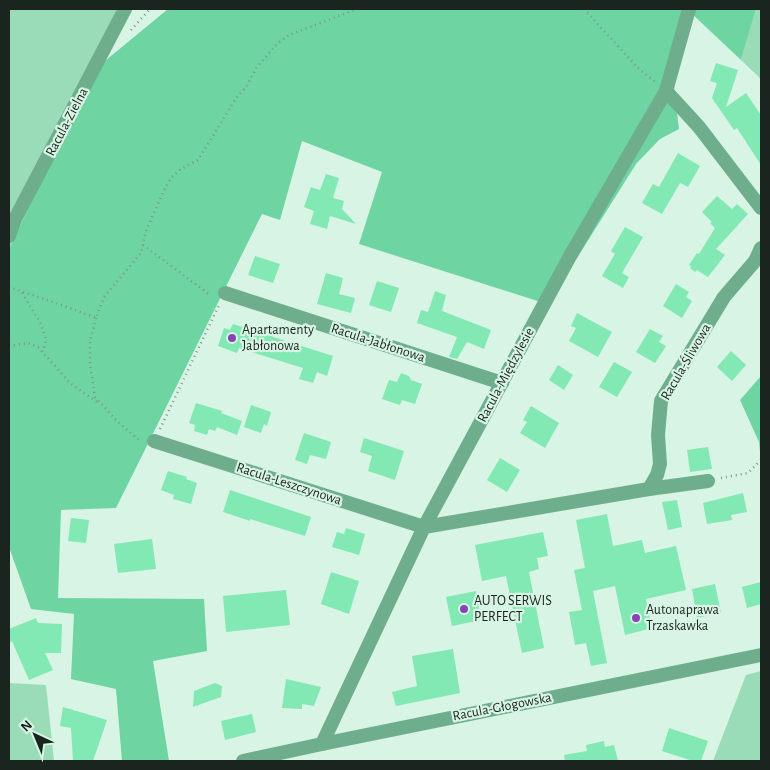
<svg xmlns="http://www.w3.org/2000/svg" width="770" height="770" font-family="'Alegreya Sans',sans-serif">
	<rect width="100%" height="100%" fill="#d8f4e4"/>
	<!-- green -->
	<g fill="#9adbb8">
		<path d="M9,9H122L9,249Z"/>
		<path d="M756,9H761V81L759,77L741,60Z"/>
		<path d="M761,671V761H713L746,675Z"/>
		<path d="M9,683L46,685L54,761H9Z"/>
	</g>
	<!-- forest -->
	<g fill="#6ed4a2">
		<path d="M168,9H756L741,60L690,12L674,87L679,129L660,139L636,164L572,266L550,305L359,244L382,172L302,141L280,220L262,214L116,508L61,510L58,598L204,599L207,651L153,661L169,761H122L116,689L71,679L74,614L31,609L9,547V249L94,70Z"/>
		<path d="M761,376V461L759,442L740,400Z"/>
	</g>
	<!-- building -->
	<g fill="#82e8b4">
		<path d="M716,63L738,70L726,107L746,93L761,115V165L737,128L734,130L712,98L717,83L710,81Z"/>
		<path d="M678,153L700,166L688,187L680,183L662,214L642,203L653,184L659,187Z"/>
		<path d="M326,174L339,178L333,198L344,201L342,209L356,224L330,216L327,229L310,224L314,211L304,207L311,187L320,190Z"/>
		<path d="M717,196L732,209L737,204L748,214L716,249L725,255L708,277L697,270L695,272L690,268L691,266L689,265L697,253L699,254L715,228L710,223L712,222L702,212Z"/>
		<path d="M625,227L643,237L622,273L629,277L623,288L602,276L615,254L611,251Z"/>
		<path d="M255,256L280,264L273,283L248,275Z"/>
		<path d="M326,273L343,278L339,294L355,298L351,313L317,304Z"/>
		<path d="M377,281L399,288L391,312L369,305Z"/>
		<path d="M676,284L689,292L686,297L692,301L682,318L663,306Z"/>
		<path d="M435,291L446,295L442,311L491,330L484,349L467,342L457,359L449,357L457,337L417,323L421,310L428,312Z"/>
		<path d="M577,313L612,332L598,357L569,341L576,328L571,326Z"/>
		<path d="M233,324L333,356L327,376L317,372L313,383L299,379L303,368L239,348L237,353L218,346L224,328L230,330Z"/>
		<path d="M650,329L663,336L659,342L666,346L655,363L636,352Z"/>
		<path d="M731,351L746,365L732,381L717,367Z"/>
		<path d="M614,362L632,372L617,397L599,387Z"/>
		<path d="M558,365L573,375L564,390L549,380Z"/>
		<path d="M401,373L409,376L411,380L422,384L415,404L402,400L400,405L382,399L389,380L397,382Z"/>
		<path d="M196,403L222,411L221,413L242,421L237,435L217,427L215,431L209,429L207,435L194,431L195,425L189,423Z"/>
		<path d="M251,405L271,412L267,426L264,424L261,433L244,427Z"/>
		<path d="M531,406L559,423L545,448L520,433L527,422L523,420Z"/>
		<path d="M304,433L331,442L326,459L310,455L307,464L295,460Z"/>
		<path d="M364,438L404,451L395,480L368,471L372,456L360,452Z"/>
		<path d="M708,447L712,469L690,472L687,450Z"/>
		<path d="M500,458L520,470L507,492L487,480Z"/>
		<path d="M168,471L187,477L186,479L197,483L191,504L173,499L174,495L161,490Z"/>
		<path d="M230,490L311,517L305,536L250,519V521L223,512Z"/>
		<path d="M743,493L747,512L731,515L732,520L707,524L703,503Z"/>
		<path d="M677,500L682,527L668,530L662,502Z"/>
		<path d="M607,514L613,546L642,540L645,553L676,546L686,590L646,599L652,628L625,635L615,586L593,591L607,663L591,666L586,643L575,645L569,612L582,610L574,570L585,568L576,520Z"/>
		<path d="M71,518L89,520L86,543L68,541Z"/>
		<path d="M346,528L365,534L359,555L332,547L337,532L344,534Z"/>
		<path d="M543,532L548,556L537,558L539,569L529,572L544,648L522,653L506,576L482,581L475,545Z"/>
		<path d="M152,539L156,569L118,573L114,544Z"/>
		<path d="M331,572L359,581L349,614L321,604Z"/>
		<path d="M761,582V604L747,608L742,587Z"/>
		<path d="M715,584L721,613L697,618L692,589Z"/>
		<path d="M286,590L290,625L226,632L223,596Z"/>
		<path d="M476,591L481,620L452,626L446,597Z"/>
		<path d="M36,618L38,623L62,624L61,653H45L53,670L29,680L12,641L9,643V629Z"/>
		<path d="M453,649L460,693L396,706L392,692L417,686L412,656Z"/>
		<path d="M286,679L321,687L314,706L302,704V709L282,708Z"/>
		<path d="M215,683L222,686L221,697L193,707L194,691Z"/>
		<path d="M63,707L107,720L93,761H73L71,728L60,726Z"/>
		<path d="M252,714L256,732L225,740L221,721Z"/>
		<path d="M669,728L708,741L701,761H693L662,751Z"/>
		<path d="M604,741L605,747L614,745L618,761H565L564,755L587,751L586,745Z"/>
	</g>
	<g fill="none" stroke-linecap="round" stroke-linejoin="round">
		<!-- path -->
		<g stroke="#809388" stroke-width="2.5" stroke-dasharray="1 4" stroke-linecap="butt">
			<path d="M584,9L638,68L655,82"/>
			<path d="M131,30L150,9"/>
			<path d="M143,245L210,295"/>
			<path d="M9,287L62,305L96,318L104,297L141,253L146,231L166,186L172,177L181,169L198,160L236,98L246,87L257,67L278,43L289,35L357,9"/>
			<path d="M22,293L41,324L46,340L43,352"/>
			<path d="M96,318L90,341V364L95,397L118,422L140,441"/>
			<path d="M9,346L28,343L38,347L71,384L97,402"/>
			<path d="M160,429L219,305"/>
			<path d="M721,478L748,473L761,460"/>
		</g>
		<!-- minor -->
		<g stroke="#6fae8d" stroke-width="14">
			<path d="M666,91L699,127L761,208"/>
			<path d="M9,236L15,219L125,9"/>
			<path d="M225,293L502,383"/>
			<path d="M154,441L424,527L649,489L708,481"/>
			<path d="M649,489L657,475L660,464L658,435L661,401L724,297L755,261L761,248"/>
			<path d="M322,744L424,527L570,256L666,91L689,9"/>
		</g>
		<!-- tertiary -->
		<path stroke="#6fae8d" stroke-width="14" d="M243,761L322,744L761,655"/>
	</g>
	<!-- markers -->
	<g fill="#8a43b5" stroke="#d8f4e4" stroke-width="2">
		<circle cx="232" cy="338" r="5"/>
		<circle cx="464" cy="609" r="5"/>
		<circle cx="636" cy="618" r="5"/>
	</g>
	<g text-anchor="middle" dominant-baseline="central" stroke-width="4.5" stroke-linejoin="round" paint-order="stroke">
		<!-- street labels -->
		<g font-size="14" fill="#1b2520" stroke="#d8f4e4">
			<text transform="translate(67 122) rotate(-62)">Racula-Zielna</text>
			<text transform="translate(378 343) rotate(18)">Racula-Jabłonowa</text>
			<text transform="translate(686 362) rotate(-60)">Racula-Śliwowa</text>
			<text transform="translate(506 375) rotate(-62)">Racula-Międzylesie</text>
			<text transform="translate(289 484) rotate(18)">Racula-Leszczynowa</text>
			<text transform="translate(502 707) rotate(-11)">Racula-Głogowska</text>
		</g>
		<!-- poi labels -->
		<g font-size="14" fill="#1b2520" stroke="#d8f4e4" text-anchor="start">
			<text x="242" y="330">Apartamenty<tspan x="242" dy="16">Jabłonowa</tspan></text>
			<text x="474" y="601">AUTO SERWIS<tspan x="474" dy="16">PERFECT</tspan></text>
			<text x="646" y="610">Autonaprawa<tspan x="646" dy="16">Trzaskawka</tspan></text>
		</g>
	</g>
	<!-- border -->
	<rect width="770" height="770" fill="none" stroke="#1b2520" stroke-width="20"/>
	<!-- north arrow -->
	<g transform="translate(35 735) rotate(316)" stroke="#d8f4e4" stroke-width="4" paint-order="stroke">
	<path d="M0-4L9 19L0 12L-9 19Z" fill="#1b2520"/>
	<text y="-8" font-size="14" font-weight="bold" text-anchor="middle" fill="#1b2520">N</text>
	</g>
</svg>
